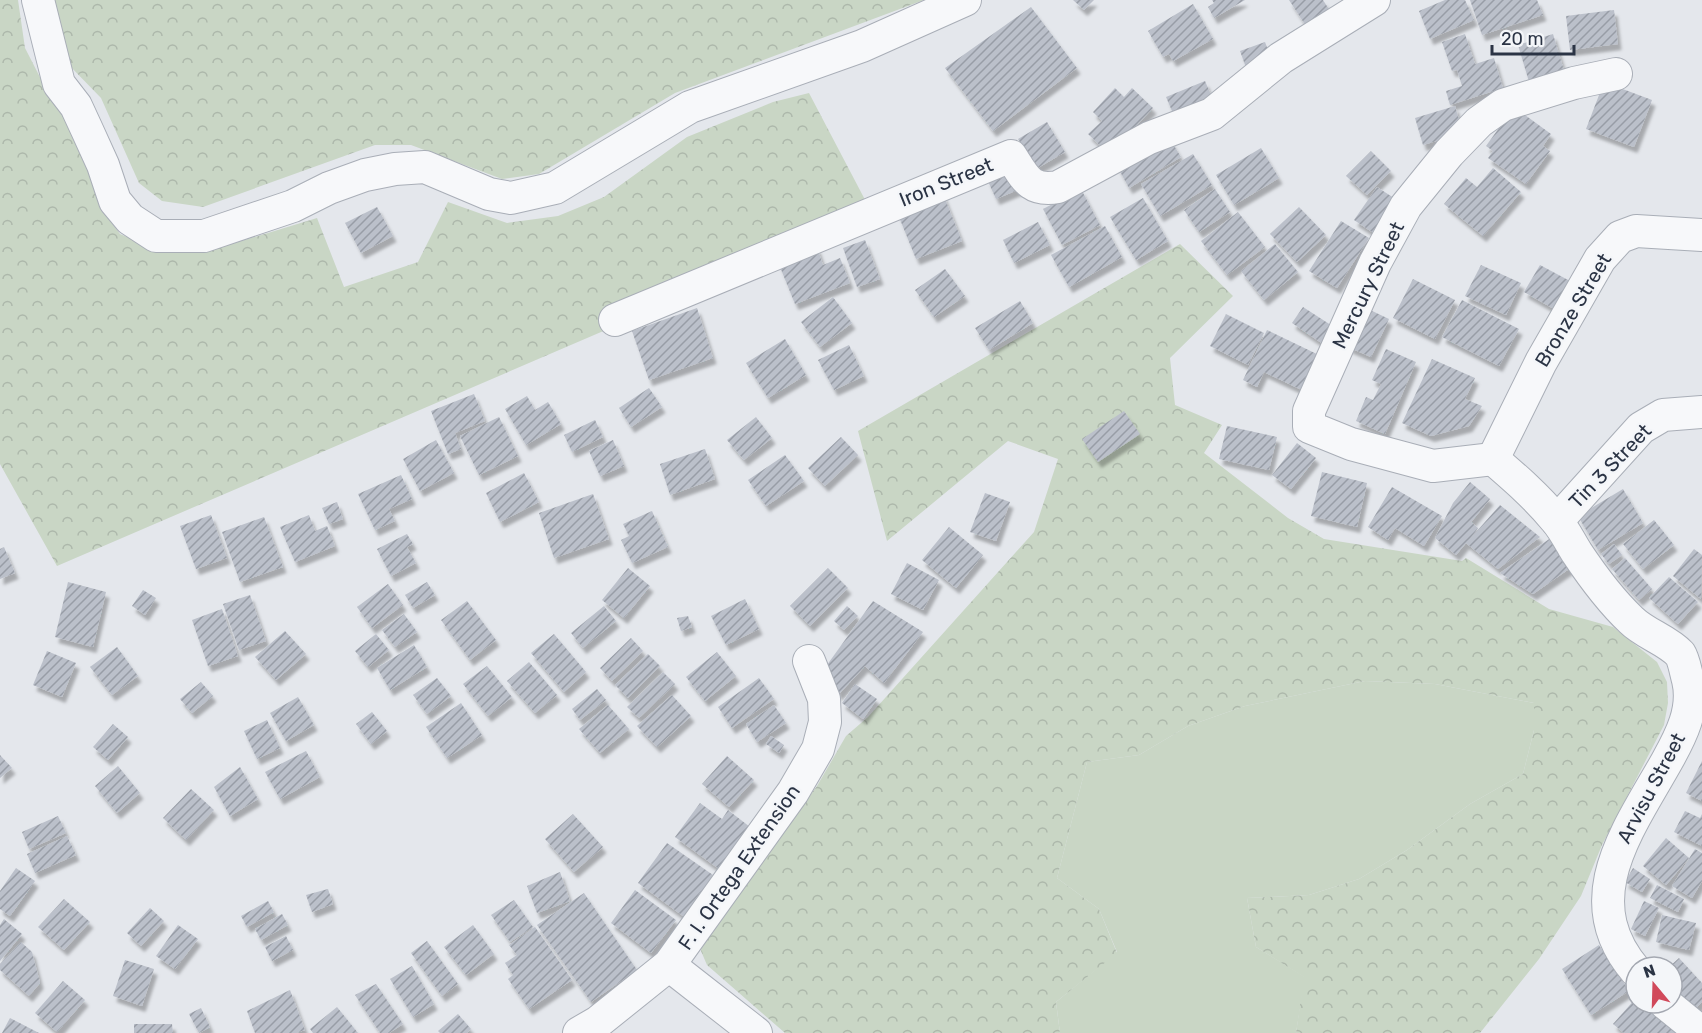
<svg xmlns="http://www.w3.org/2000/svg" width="1702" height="1033" font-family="Rubik,sans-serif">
	<defs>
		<pattern id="forest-crowns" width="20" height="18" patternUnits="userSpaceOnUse" patternTransform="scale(1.5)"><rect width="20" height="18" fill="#c9d6c5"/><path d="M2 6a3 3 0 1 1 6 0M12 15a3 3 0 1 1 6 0" fill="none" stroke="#adb8ab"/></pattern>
		<pattern id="building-hatch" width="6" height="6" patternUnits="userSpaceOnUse" patternTransform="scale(1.5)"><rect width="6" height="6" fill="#bbc0ca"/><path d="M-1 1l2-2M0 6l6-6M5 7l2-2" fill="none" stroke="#989da6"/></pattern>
		<filter id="shadow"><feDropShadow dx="3.5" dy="6" stdDeviation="1.5" flood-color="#0004"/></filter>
	</defs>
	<rect width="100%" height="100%" fill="#e4e7ec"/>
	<!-- green -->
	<path fill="#c9d6c5" d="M1365,681L1435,684L1534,703V730L1523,774L1470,804L1407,850L1359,879L1309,895L1247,898L1256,947L1305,977L1296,1033H1060L1056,1002L1117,952L1099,909L1057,878L1087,762L1139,755L1188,726L1245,706Z"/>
	<!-- forest -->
	<g fill="url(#forest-crowns)">
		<path d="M0,0H18L25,48L44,85L82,144L103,211L120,234L153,248L205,252L317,218L344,287L418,262L448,202L507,223L558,216L604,197L687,137L773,102L809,93L873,215L57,566L0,464Z"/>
		<path d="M53,0H924L675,93L539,174L502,179L411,145H375L203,207L162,201L139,183L101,98L66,62Z"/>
		<path d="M1180,244L1233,296L1170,358L1175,405L1222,425L1204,453L1288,518L1324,539L1462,561L1466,558L1549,609L1613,627L1657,662L1667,682L1668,703L1664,725L1602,845L1581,896L1539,959L1480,1033H1296L1304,977L1256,947L1247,898L1309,895L1359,879L1407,850L1470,804L1523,774L1534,730V703L1435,684L1365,681L1245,706L1188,726L1139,755L1087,762L1057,878L1099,909L1117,953L1056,1002L1060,1033H785L707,965L701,951L702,940L817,786L846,736L868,717L1034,532L1058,459L1008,441L887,541L858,431Z"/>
	</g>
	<!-- building -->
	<g fill="url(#building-hatch)" filter="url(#shadow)">
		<path d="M1073,0H1094L1084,10Z"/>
		<path d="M1212,0H1245L1214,18L1208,7L1214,3Z"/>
		<path d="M1289,0H1323L1330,11L1306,26Z"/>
		<path d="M1445,0H1465L1474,20L1430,39L1419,11Z"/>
		<path d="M1470,0H1537L1543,15L1482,35Z"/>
		<path d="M1193,4L1213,39L1173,61L1169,54L1163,57L1148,31Z"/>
		<path d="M1031,7L1077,68L993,131L945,68Z"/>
		<path d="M1614,10L1618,44L1570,50L1566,16Z"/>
		<path d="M1465,34L1475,64L1469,66L1494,58L1503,88L1450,105L1446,91L1462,86L1457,70L1452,71L1442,42Z"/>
		<path d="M1553,34L1565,74L1530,85L1518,45Z"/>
		<path d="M1265,42L1271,58L1248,73L1240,51Z"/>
		<path d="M1205,81L1214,102L1175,118L1166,97Z"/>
		<path d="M1604,82L1652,100L1634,147L1586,129Z"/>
		<path d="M1115,88L1124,97L1132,88L1153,108L1109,154L1088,134L1102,121L1093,112Z"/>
		<path d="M1455,106L1463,133L1423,145L1415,118Z"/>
		<path d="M1514,107L1551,134L1543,146L1550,151L1526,184L1488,158L1493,151L1486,146Z"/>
		<path d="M1047,122L1065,152L1036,169L1018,139Z"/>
		<path d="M1168,136L1181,157L1129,188L1117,166Z"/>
		<path d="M1261,148L1279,178L1234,205L1216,175Z"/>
		<path d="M1371,151L1391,171L1367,195L1346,176Z"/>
		<path d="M1193,154L1212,185L1160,216L1141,184Z"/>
		<path d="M1493,168L1521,192L1483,236L1444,204L1466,178L1477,187Z"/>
		<path d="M1011,169L1020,189L996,199L987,179Z"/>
		<path d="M1377,187L1397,200L1375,234L1354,220Z"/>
		<path d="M1081,189L1100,225L1062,245L1043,209Z"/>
		<path d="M1215,189L1230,212L1199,232L1184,210Z"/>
		<path d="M943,194L962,241L916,259L897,212Z"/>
		<path d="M1143,198L1168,241L1136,260L1110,217Z"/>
		<path d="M377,207L393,236L361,253L345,223Z"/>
		<path d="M1299,207L1326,235L1297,262L1270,234Z"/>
		<path d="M1238,212L1265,247L1227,275L1201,241Z"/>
		<path d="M1341,221L1369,238L1337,288L1309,271Z"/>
		<path d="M1038,222L1050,245L1014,263L1003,240Z"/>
		<path d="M1105,226L1122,257L1069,287L1051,255Z"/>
		<path d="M865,240L880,279L857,287L843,248Z"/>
		<path d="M1275,244L1298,272L1264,300L1241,271Z"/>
		<path d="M817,247L823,265L840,258L850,283L795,304L778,262Z"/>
		<path d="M1481,265L1521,283L1506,315L1465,296Z"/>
		<path d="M1540,265L1570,281L1554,309L1524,292Z"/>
		<path d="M945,269L965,296L934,317L915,290Z"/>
		<path d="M1413,279L1455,300L1435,339L1393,318Z"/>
		<path d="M833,297L852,323L820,347L801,322Z"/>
		<path d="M1462,300L1519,329L1499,366L1442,337Z"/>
		<path d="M1020,301L1033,323L989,350L975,328Z"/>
		<path d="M1303,307L1337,329L1326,346L1292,323Z"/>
		<path d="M697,308L713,358L649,380L632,331Z"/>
		<path d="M1366,308L1389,319L1371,357L1348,347Z"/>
		<path d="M1226,314L1264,333L1248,365L1210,346Z"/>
		<path d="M1267,330L1323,357L1306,392L1264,372L1257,387L1243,380Z"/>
		<path d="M785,339L806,375L768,398L746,363Z"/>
		<path d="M849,345L864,376L834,390L818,360Z"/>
		<path d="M1386,349L1416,362L1385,434L1356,421L1366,397L1373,400L1381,384L1372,380Z"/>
		<path d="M1432,359L1475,378L1465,399L1482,406L1469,426L1431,436L1402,423Z"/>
		<path d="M649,388L662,407L631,427L619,408Z"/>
		<path d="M474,394L485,421L455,433L461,449L448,454L431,411Z"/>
		<path d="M527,396L535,410L548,402L561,424L526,445L505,409Z"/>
		<path d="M1124,411L1140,434L1098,462L1082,439Z"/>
		<path d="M499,417L518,456L479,475L460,436Z"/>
		<path d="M756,417L772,438L744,460L727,440Z"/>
		<path d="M595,420L603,437L572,452L564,435Z"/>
		<path d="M1227,426L1277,437L1269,470L1219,459Z"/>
		<path d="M841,437L858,455L825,486L808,468Z"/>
		<path d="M436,440L454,473L420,491L403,459Z"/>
		<path d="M613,440L624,466L600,476L589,451Z"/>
		<path d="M1297,443L1316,458L1291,489L1272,475Z"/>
		<path d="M705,449L715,479L670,495L660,464Z"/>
		<path d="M785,455L804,481L766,506L748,480Z"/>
		<path d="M1322,472L1367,483L1357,527L1311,516Z"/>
		<path d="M524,473L539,502L500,522L486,493Z"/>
		<path d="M401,475L412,499L389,509L395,521L375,530L358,494Z"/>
		<path d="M1470,482L1490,499L1471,522L1478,528L1469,540L1500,505L1540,537L1498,569L1466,543L1456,555L1435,538L1453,503Z"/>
		<path d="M1392,487L1442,516L1424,546L1395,528L1388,540L1368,527Z"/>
		<path d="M1623,489L1643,523L1598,550L1578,516Z"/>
		<path d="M985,493L1010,502L996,541L970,532Z"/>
		<path d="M593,494L609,539L554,558L539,513Z"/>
		<path d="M337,502L343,519L329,524L322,508Z"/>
		<path d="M652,511L668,547L632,563L621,540L629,536L623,524Z"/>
		<path d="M211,515L227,558L196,569L180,526Z"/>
		<path d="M309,515L315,531L327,526L335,546L295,562L280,527Z"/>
		<path d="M264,517L283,567L240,582L222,532Z"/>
		<path d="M1654,520L1674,545L1643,569L1623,544Z"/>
		<path d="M949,527L983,555L956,588L922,560Z"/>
		<path d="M1558,533L1579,562L1533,594L1500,573Z"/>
		<path d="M407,534L413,544L407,547L416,563L391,576L377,549Z"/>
		<path d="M1614,544L1622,555L1609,564L1601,554Z"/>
		<path d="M4,547L15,573L0,579V549Z"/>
		<path d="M1694,549L1702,555L1701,599L1673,576Z"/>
		<path d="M1625,558L1652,589L1639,600L1612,569Z"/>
		<path d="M907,563L939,580L923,610L891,594Z"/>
		<path d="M628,568L650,586L624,618L602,600Z"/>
		<path d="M828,568L848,588L810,626L790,606Z"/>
		<path d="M1669,577L1698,602L1678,624L1649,598Z"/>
		<path d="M68,582L106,592L93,647L55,637Z"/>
		<path d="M427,582L435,595L413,608L405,595Z"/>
		<path d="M388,584L403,605L372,628L357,607Z"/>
		<path d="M143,590L156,598L145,615L132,606Z"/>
		<path d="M250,595L266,641L239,650L223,604Z"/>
		<path d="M745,599L759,629L726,645L711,616Z"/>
		<path d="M467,601L496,640L470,660L441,620Z"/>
		<path d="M873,601L923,632L884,683L865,666L838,695L827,665Z"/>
		<path d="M604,606L616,621L583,648L571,633Z"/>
		<path d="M847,606L858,616L844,630L834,621Z"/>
		<path d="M222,609L238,656L208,666L192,620Z"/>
		<path d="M404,614L417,632L395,647L382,630Z"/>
		<path d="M688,616L692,627L681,631L677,618Z"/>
		<path d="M285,631L306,654L276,680L255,657Z"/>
		<path d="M376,634L389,650L368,667L355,651Z"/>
		<path d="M554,634L586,672L564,692L531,653Z"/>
		<path d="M631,638L643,651L612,681L600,668Z"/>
		<path d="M414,645L427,667L390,690L377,668Z"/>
		<path d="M117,647L138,676L112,695L90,667Z"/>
		<path d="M47,651L76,663L62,697L33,685Z"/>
		<path d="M717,652L736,676L705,701L686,677Z"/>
		<path d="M648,654L660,666L628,698L615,685Z"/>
		<path d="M529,662L557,695L535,713L507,681Z"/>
		<path d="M487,666L512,697L488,716L463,684Z"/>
		<path d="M663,672L675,684L639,718L627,707Z"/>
		<path d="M437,678L451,696L427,714L413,695Z"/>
		<path d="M759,678L774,699L732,728L718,707Z"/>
		<path d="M201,682L213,696L192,713L180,699Z"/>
		<path d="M855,684L877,699L863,719L842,703Z"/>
		<path d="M597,689L606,700L580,720L572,709Z"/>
		<path d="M672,695L691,716L657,747L637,726Z"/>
		<path d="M298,697L314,725L286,741L270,713Z"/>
		<path d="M461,703L482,735L447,758L426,727Z"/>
		<path d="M608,705L629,729L600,753L579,729Z"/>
		<path d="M774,705L786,723L757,742L746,724Z"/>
		<path d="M372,712L387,731L371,744L356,724Z"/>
		<path d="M267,720L280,748L257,759L244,731Z"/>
		<path d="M113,724L128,737L108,760L93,747Z"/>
		<path d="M771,736L784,745L779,753L766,744Z"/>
		<path d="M306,751L320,777L280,799L265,772Z"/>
		<path d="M0,755L12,768L0,778Z"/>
		<path d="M727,756L754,780L729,807L702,784Z"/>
		<path d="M1702,761V801L1686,793Z"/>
		<path d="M118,766L140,793L117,813L95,786Z"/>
		<path d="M240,767L258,799L230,816L214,787Z"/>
		<path d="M191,789L214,810L186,840L163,818Z"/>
		<path d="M700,803L722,819L728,810L750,827L719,869L675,837Z"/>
		<path d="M1685,811L1700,818L1702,814V846L1674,832Z"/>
		<path d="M573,814L603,847L574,872L545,839Z"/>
		<path d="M58,816L66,833L29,849L22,832Z"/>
		<path d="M67,836L76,855L35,873L27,854Z"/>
		<path d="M1666,838L1689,858L1666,885L1643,866Z"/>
		<path d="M667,843L713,875L683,916L638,883Z"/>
		<path d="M1695,849L1702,853V881L1692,898L1672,886Z"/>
		<path d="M16,868L35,881L10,916L0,909V891Z"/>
		<path d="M1633,868L1650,879L1642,892L1625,882Z"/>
		<path d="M560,872L570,901L537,913L527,886Z"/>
		<path d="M1657,885L1684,899L1678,912L1650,898Z"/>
		<path d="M328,889L333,904L312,912L306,895Z"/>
		<path d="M635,890L676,920L651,953L611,923Z"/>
		<path d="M584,893L637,970L591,1002L537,925Z"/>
		<path d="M64,899L90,922L64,950L38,927Z"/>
		<path d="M514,900L533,927L510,942L491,915Z"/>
		<path d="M268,901L274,912L247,927L241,916Z"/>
		<path d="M1644,901L1659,908L1645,936L1631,929Z"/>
		<path d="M150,908L164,921L141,946L127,933Z"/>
		<path d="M282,914L288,925L261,940L255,929Z"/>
		<path d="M1662,915L1696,923L1689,950L1656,942Z"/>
		<path d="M4,919L22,934L0,961V925Z"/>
		<path d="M178,925L198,939L175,969L156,956Z"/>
		<path d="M473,925L494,954L466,975L444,947Z"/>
		<path d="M535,927L572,980L529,1009L508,979L513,975L505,963L517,955L509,945Z"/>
		<path d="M286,936L293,950L272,961L265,947Z"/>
		<path d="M427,941L458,984L442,996L411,953Z"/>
		<path d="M21,942L32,952L40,983L29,996L0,970V964Z"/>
		<path d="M1599,945L1629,991L1591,1015L1562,969Z"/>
		<path d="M1679,958L1702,983V1002L1694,1010L1672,986V967H1669Z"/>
		<path d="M125,960L154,969L142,1006L113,996Z"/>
		<path d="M412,966L434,1004L413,1017L390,979Z"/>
		<path d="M63,981L85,1000L57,1032L35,1013Z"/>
		<path d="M376,984L403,1024L389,1033H380L355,995Z"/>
		<path d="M290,990L305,1030L296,1033H255L247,1011Z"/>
		<path d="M1636,998V1003H1645L1679,1033H1624L1613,1024Z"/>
		<path d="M337,1007L358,1033H313L310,1029Z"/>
		<path d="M201,1008L210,1027L199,1033L189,1014Z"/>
		<path d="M458,1014L471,1029L467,1033H440L438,1031Z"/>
		<path d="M10,1018L39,1033H2Z"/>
		<path d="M134,1024H172L173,1033H134Z"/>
	</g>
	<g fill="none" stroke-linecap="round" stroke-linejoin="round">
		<defs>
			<g id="minor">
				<path d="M38,0L59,84L76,106L88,132L103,165L115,201L130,219L156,236H204L293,206L329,188L365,175L395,169L425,167L489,194L511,198L555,188L690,107L862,46L965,0"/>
				<path d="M615,320L1011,156C1025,178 1030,192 1058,187L1149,138L1212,114L1281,58L1374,0"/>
				<path d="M1493,459L1433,466L1351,444L1309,427V411L1375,263L1406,206L1449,153L1479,122L1503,105L1574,83L1616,74"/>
				<path d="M1493,459C1515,478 1537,497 1555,519C1564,529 1570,542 1577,553C1593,577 1611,601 1631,620C1645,634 1667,640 1680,654C1684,660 1686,673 1688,680C1695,709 1681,736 1667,761C1629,829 1574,899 1636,971"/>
				<path d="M1493,459L1541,362L1600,259L1620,237L1636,231L1702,235"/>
				<path d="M1557,521L1641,428L1663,415L1702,412"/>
				<path d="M669,965L756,1033"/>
				<path d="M1665,1003L1702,1033"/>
				<path d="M579,1033L598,1022L669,965L793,792L818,749L825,722L824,699L809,661"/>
			</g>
		</defs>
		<!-- minor casing -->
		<use href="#minor" stroke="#a9aeb7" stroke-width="34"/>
		<!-- minor -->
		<use href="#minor" stroke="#f7f8fa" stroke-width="32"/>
	</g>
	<g text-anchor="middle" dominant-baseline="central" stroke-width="5" stroke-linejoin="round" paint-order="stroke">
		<!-- street labels -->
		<g font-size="20" fill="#2b3445" stroke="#f4f6f9">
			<text transform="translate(946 182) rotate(-22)">Iron Street</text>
			<text transform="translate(1368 285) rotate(-64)">Mercury Street</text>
			<text transform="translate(1573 310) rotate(-59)">Bronze Street</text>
			<text transform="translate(1610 466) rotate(-46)">Tin 3 Street</text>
			<text transform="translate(1651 788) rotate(-62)">Arvisu Street</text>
			<text transform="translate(739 867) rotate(-55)">F. I. Ortega Extension</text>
		</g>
	</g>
	<!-- north arrow -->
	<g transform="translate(1654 985) rotate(341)"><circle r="28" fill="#f4f6f9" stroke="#a4a8b1" stroke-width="1.5"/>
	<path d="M0-4.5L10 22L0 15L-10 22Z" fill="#d1495b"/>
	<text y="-9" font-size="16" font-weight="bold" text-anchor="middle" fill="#2b3445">N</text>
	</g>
	<!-- scale -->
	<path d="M1492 45v9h82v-9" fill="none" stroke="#2b3445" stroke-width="3"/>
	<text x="1501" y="45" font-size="18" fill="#2b3445" stroke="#f4f6f9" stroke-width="4.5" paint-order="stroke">20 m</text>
</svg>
